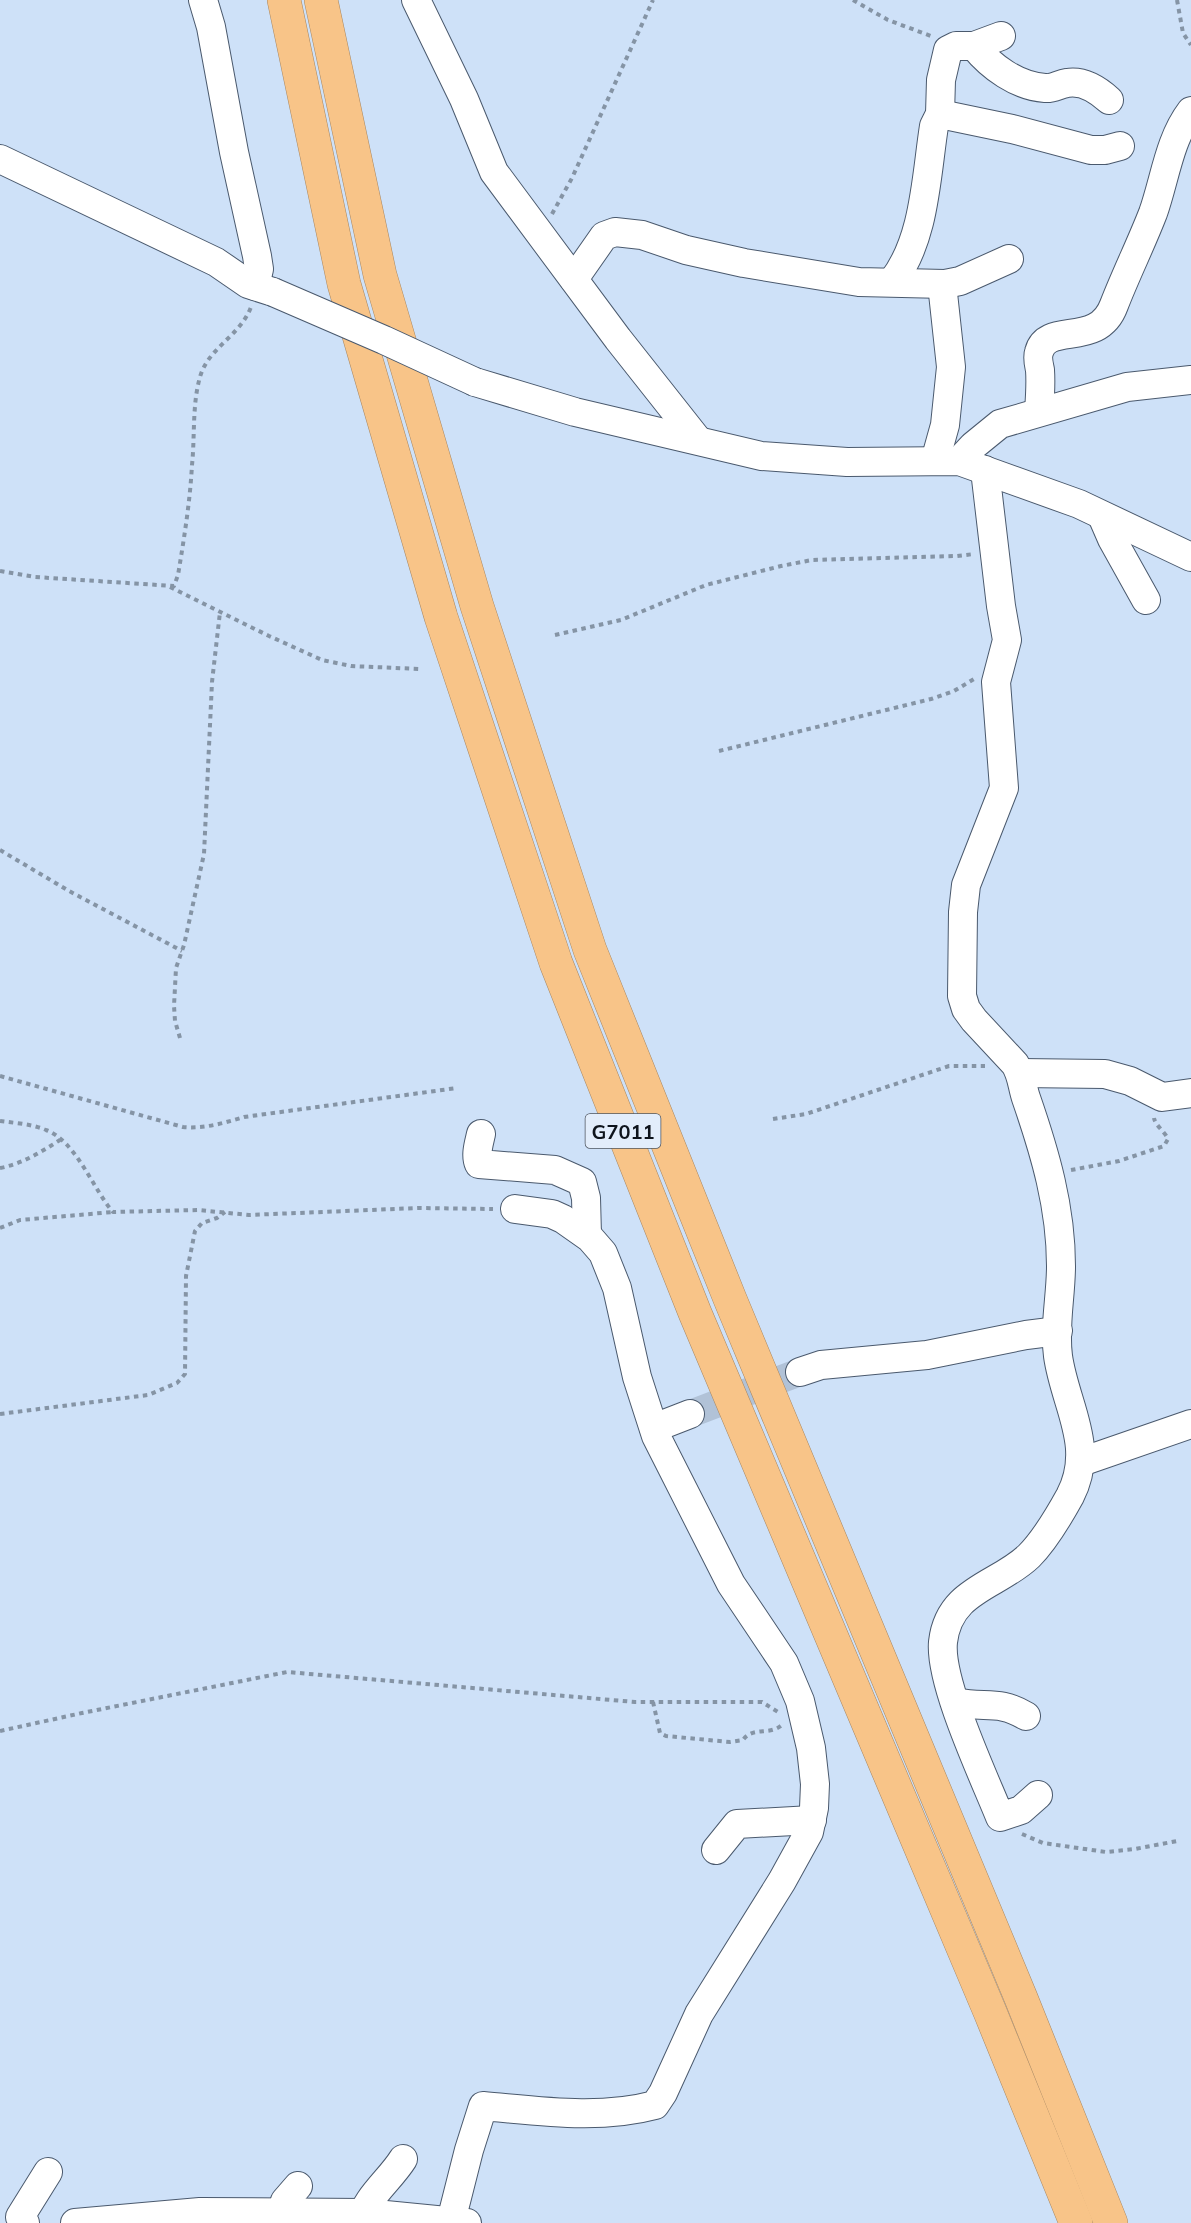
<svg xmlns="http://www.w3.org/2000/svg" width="1191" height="2223" font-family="Mulish,sans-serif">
	<rect width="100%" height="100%" fill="#cee1f8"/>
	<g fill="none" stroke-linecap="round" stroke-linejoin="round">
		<!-- minor-tunnel -->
		<path stroke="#b1c2d7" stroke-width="28" stroke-dasharray="28 14" stroke-linecap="butt" d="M690,1414L800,1372"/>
		<defs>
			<g id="minor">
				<path d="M203,0L211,27L234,152L257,256L259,269L255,286"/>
				<path d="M416,0L464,99L494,172L618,339L697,439"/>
				<path d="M974,46C991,67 1017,86 1045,88C1053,89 1059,84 1067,83C1084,80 1098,90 1109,100"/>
				<path d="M940,114L1012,129L1091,150H1105L1120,146"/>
				<path d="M0,159L216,262L248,284L273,292"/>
				<path d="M574,279L604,236L615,232L642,235L686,250L744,263L859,282L945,284L960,281L1009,259"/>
				<path d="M892,282C925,240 926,177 934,126L940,114L941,80L948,50L956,46H974L1001,36"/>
				<path d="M475,382L575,412L761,456L847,462L959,461L1079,504L1191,557"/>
				<path d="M1039,411C1040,398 1041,384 1040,370C1039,365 1037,358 1039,352C1047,321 1098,349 1114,305C1126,274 1141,244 1153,213C1165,179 1169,140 1191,111"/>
				<path d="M935,461L945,425L951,367L942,284"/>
				<path d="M959,461L973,446L1000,424L1127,387L1191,380"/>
				<path d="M985,470L1001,606L1007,640L996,682L1004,788L966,885L963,912L962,996L966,1009L974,1020L1015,1064C1022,1075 1022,1086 1026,1098C1045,1153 1061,1207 1061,1266C1061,1296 1054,1326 1058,1356C1065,1406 1096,1446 1070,1496C1059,1516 1045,1540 1029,1556C998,1586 949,1589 943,1642C939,1682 984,1777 1000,1817L1021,1810L1038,1795"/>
				<path d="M1102,516L1112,539L1146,600"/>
				<path d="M1020,1073L1105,1074L1130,1081L1162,1097L1191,1093"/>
				<path d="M481,1134C479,1143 475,1155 479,1164L555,1170L582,1182L586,1198L587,1235"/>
				<path d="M800,1372L821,1365L927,1355L1026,1335L1058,1331"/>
				<path d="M654,1428L690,1414"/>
				<path d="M1081,1462L1191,1424"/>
				<path d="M956,1702C984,1709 998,1699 1026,1716"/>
				<path d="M716,1850L737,1824L812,1820"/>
				<path d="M281,2212L285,2201L298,2186"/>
				<path d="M451,2221L469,2150L483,2106C540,2111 599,2120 655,2105L663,2093L699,2014L782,1881L809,1832L814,1808L815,1784L811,1748L800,1701L784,1663L731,1584L656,1436L637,1377L617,1288L603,1253L590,1238L563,1219L552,1214L515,1209"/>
				<path d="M25,2223L20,2217L48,2172"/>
				<path d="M75,2223L200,2212L365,2213L467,2223"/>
				<path d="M360,2223C365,2198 390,2180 403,2159"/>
			</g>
			<g id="highway">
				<path d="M284,0L344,284L441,617L556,963L695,1313L990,2012L1076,2223"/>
				<path d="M321,0L380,275L477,606L590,950L730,1299L1021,1998L1111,2223"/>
			</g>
		</defs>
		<!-- minor casing -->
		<use href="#minor" stroke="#4a596d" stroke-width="30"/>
		<!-- highway casing -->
		<use href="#highway" stroke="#a68662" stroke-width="34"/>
		<!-- path -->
		<g stroke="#8594a5" stroke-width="4" stroke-dasharray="4.5 4.5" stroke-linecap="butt">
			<path d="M853,0L888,20L931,36"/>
			<path d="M1177,0L1183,33L1191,45"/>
			<path d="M552,214L572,178L653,0"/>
			<path d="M0,571L35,577L174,586L178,575C184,539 190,502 192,465C195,436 192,405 200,377C208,348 240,336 251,307"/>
			<path d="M170,587L269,636L322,660L351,666L420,669"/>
			<path d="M555,635L621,620L706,585L781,566L812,560L957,556L974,554"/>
			<path d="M719,751L931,699L954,691L974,679"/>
			<path d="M0,850L69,891L182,951"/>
			<path d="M180,1038L175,1021L174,1006L176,968L184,945L204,854L212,682L220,612"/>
			<path d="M0,1076L183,1127C204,1129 224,1123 244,1117L457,1088"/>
			<path d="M773,1119L806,1114L949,1066H985"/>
			<path d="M0,1121C15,1123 32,1124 46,1130C76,1141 93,1189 113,1212L198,1210L249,1215L418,1208L493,1209"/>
			<path d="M0,1168C22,1164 41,1152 60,1140"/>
			<path d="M1071,1170L1119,1161L1164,1146L1168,1139C1165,1132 1155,1125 1154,1118"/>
			<path d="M0,1228L20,1220L113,1212"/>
			<path d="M0,1414L148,1395L177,1383L185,1374L186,1276L195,1231L202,1223L217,1218L225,1212"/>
			<path d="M653,1702L660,1733L666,1736L730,1742L743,1740C753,1726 769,1736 782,1725"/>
			<path d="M0,1731L82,1713L287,1672L635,1702H762L778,1712"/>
			<path d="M1022,1834L1043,1843L1106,1852L1135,1849L1177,1841"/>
		</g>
		<!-- minor -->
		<use href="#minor" stroke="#fff" stroke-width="28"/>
		<!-- highway -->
		<use href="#highway" stroke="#f8c488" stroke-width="33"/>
		<defs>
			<path id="minor-bridge" d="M273,292L384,340L475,382"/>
		</defs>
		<!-- minor-bridge casing -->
		<use href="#minor-bridge" stroke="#4a596d" stroke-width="30" stroke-linecap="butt"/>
		<!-- minor-bridge -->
		<use href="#minor-bridge" stroke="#fff" stroke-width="28"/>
	</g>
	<g text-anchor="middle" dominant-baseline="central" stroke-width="4.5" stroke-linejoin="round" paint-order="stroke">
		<!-- shield labels -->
		<rect fill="#e2edfb" stroke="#4e555f" stroke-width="1.5" x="585.5" y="1114" width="75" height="34" rx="4.5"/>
		<g font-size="20" font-weight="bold" fill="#0e141c">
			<text x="623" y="1131">G7011</text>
		</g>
	</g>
</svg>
